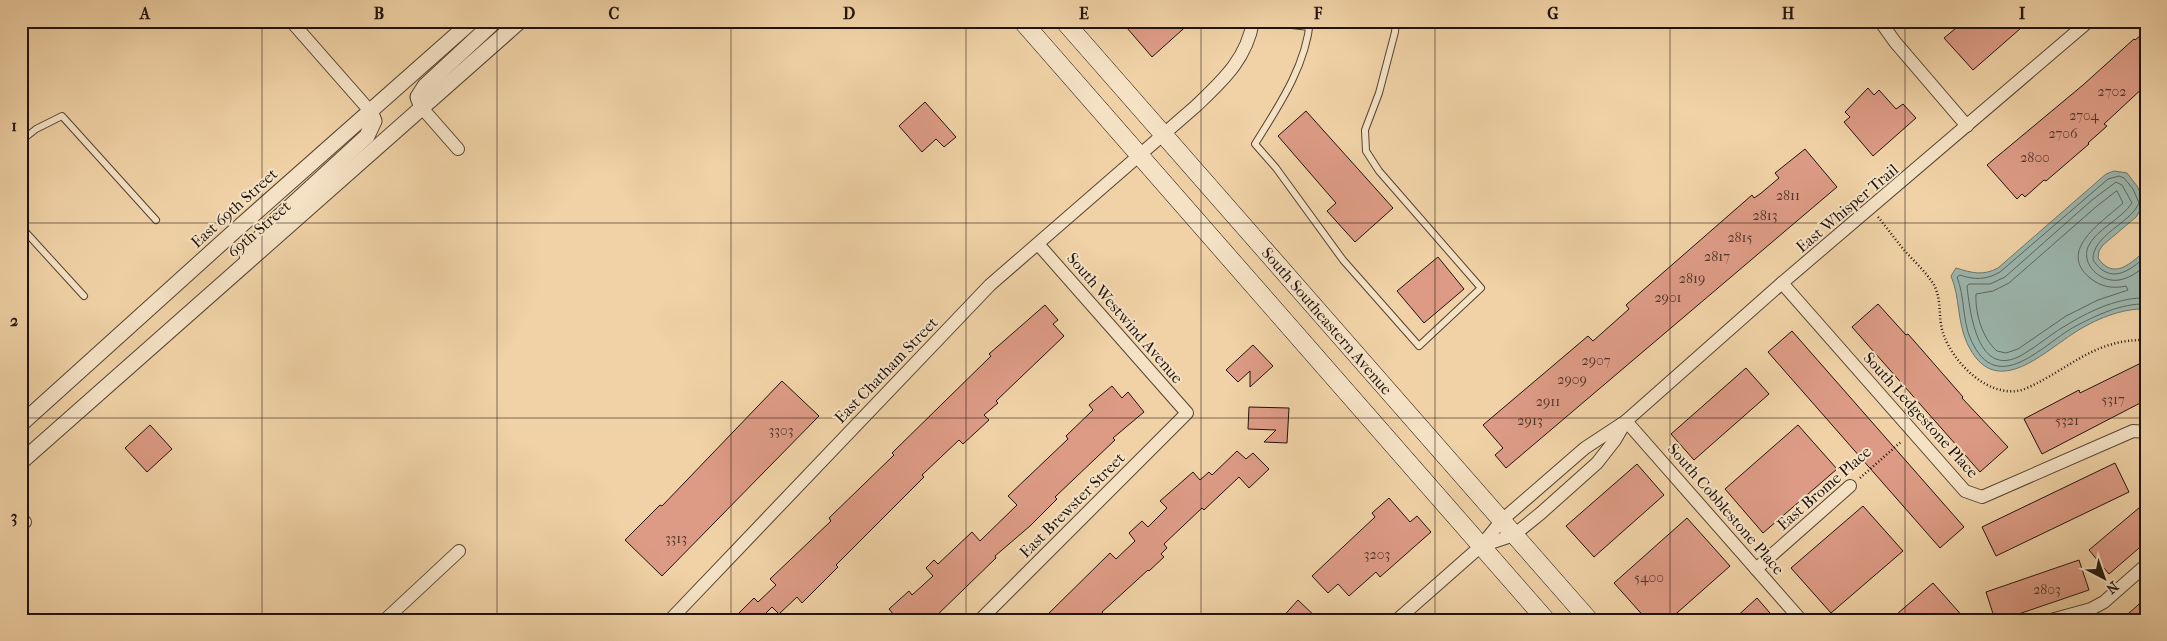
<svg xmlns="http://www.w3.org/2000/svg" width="2167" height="641" font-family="'IM FELL French Canon',serif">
	<rect width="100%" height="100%" fill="#f0d2a6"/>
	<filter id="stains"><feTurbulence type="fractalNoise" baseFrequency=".004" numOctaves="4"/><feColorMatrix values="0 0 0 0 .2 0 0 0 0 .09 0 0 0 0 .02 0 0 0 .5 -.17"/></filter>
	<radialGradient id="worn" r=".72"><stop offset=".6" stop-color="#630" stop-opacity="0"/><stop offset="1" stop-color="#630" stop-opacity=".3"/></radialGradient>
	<!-- water -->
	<path fill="#9bb6ad" stroke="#6a756d" d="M2114,171L2127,173L2137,186L2145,203L2136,217L2103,245L2099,251L2098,258C2114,281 2131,263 2146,250V309C2121,308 2094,320 2074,333C2040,355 1994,401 1967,343C1957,321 1960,297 1951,276L1956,268C1972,273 1983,276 1998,268L2106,174Z"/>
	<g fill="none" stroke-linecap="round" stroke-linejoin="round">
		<!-- shore -->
		<g stroke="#5e645d" stroke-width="1">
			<path d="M2117,191L2123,203C2104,221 2056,250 2090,278C2101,287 2113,289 2126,286L2128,290L2098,300L2066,316L2018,349L2006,353L1997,351C1982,338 1975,313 1976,294L1993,291L2009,283L2097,206Z"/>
			<path d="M2146,256C2129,272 2110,285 2093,260C2092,235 2130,224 2139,203L2133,189L2124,178L2119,176L2108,179L2000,272C1986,280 1975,280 1960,275L1957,277C1965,297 1962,320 1971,340C1997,398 2042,345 2074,327C2095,316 2121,303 2146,304"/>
			<path d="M2146,265C2138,272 2130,278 2119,280C2101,283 2081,265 2088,247C2095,230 2122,219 2132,203L2122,185L2116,182L2092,200L2005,277L1990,284H1969L1967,286C1970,314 1978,380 2022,355C2038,346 2053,332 2070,323C2092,310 2120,297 2146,298"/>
		</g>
	</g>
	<!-- building -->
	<g fill="#dd9b85" stroke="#20130d">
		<path d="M1121,21H1192L1152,57Z"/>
		<path d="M1974,21H2029L1973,70L1944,38L1961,24L1965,29Z"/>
		<path d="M2146,31V85L2104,124L2107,126L2088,143L2089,144L2046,181L2044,180L2025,197L2022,194L2017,199L1987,165L2083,85L2134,39L2135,40Z"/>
		<path d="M1868,88L1874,95L1879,90L1896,109L1903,104L1916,118L1873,156L1844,122L1850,117L1845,112Z"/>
		<path d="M925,102L956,137L944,147L936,139L922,152L899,126Z"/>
		<path d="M1306,111L1393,208L1355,242L1327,211L1336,203L1278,136Z"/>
		<path d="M1805,149L1837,187L1506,468L1495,455L1503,448L1483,425L1588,336L1593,341L1629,309L1626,305L1752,195L1754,198L1760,194L1779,178L1775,173Z"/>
		<path d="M1438,257L1464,289L1424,323L1397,291Z"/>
		<path d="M1878,304L1906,335L1908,334L1963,397L1962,398L2008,447L1980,472L1852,327Z"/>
		<path d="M1045,305L1058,320L1053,324L1064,336L996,401L998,403L984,415L989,420L963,444L959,440L922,475L924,477L836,565L838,567L802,603L797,597L779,614L772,607L759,620H732L754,598L758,602L776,585L770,579L831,521L829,518L894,455L892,453L991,356L989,354Z"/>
		<path d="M1792,331L1964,527L1940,548L1768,352Z"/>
		<path d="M1253,345L1273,366L1250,387V371L1238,382L1226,370Z"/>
		<path d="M2139,364L2146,377V400L2042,454L2024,419L2079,390L2080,393Z"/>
		<path d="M1746,368L1769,394L1694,460L1671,434Z"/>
		<path d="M782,381L819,416L662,576L625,540L660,505L662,506Z"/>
		<path d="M1112,386L1122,398L1128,392L1144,412L1113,438L1115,440L1055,497L1057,499L1030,526L995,556L996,558L932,620H898L889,609L909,591L912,595L933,576L926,568L934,560L938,564L972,532L980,541L1017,505L1008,496L1068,439L1066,436L1093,410L1089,405Z"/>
		<path d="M1249,407L1289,408L1287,443L1264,442L1276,430L1248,429Z"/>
		<path d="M150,425L172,449L147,472L125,448Z"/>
		<path d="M1798,425L1837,469L1763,533L1725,489Z"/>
		<path d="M1237,451L1246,459L1253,453L1269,469L1249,488L1239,477L1204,510L1202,508L1164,544L1167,548L1161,554L1164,557L1149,571L1148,570L1102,612L1109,620H1081L1075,613L1069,620H1042L1110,553L1116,559L1135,541L1129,533L1142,521L1148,527L1167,508L1160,501L1193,472L1200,480L1209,472L1212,475Z"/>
		<path d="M2115,463L2129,492L1996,556L1982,527Z"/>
		<path d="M1637,464L1664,495L1594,557L1566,526Z"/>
		<path d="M1389,498L1410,522L1417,516L1431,532L1380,577L1376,572L1349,596L1338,584L1328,593L1312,576L1375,517L1372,513Z"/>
		<path d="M2146,502V542L2109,574L2089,550Z"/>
		<path d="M1863,506L1903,551L1831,613L1791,568Z"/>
		<path d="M1687,518L1730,566L1669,620H1647L1614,583Z"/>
		<path d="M2079,560L2089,590L2001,620H1995L1986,592Z"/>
		<path d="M1933,583L1966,620H1890Z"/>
		<path d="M1757,598L1776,620H1733Z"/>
		<path d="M2146,598V620H2121Z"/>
		<path d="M1298,600L1319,620H1280Z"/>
	</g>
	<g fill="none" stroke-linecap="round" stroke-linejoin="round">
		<defs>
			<g id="service">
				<path d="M1257,21L1309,27"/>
				<path d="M1310,21C1306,66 1278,107 1255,144L1276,168L1343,260L1419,346L1481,288L1379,171L1366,151L1365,130L1379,93L1395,32L1396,21"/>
				<path d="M21,141L36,129L62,116L156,220"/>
				<path d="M21,227L84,296"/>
			</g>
			<g id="minor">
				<path d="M291,21L370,111"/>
				<path d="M1880,21L1895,42L1967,126"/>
				<path d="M422,108L458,149"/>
				<path d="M1782,283L1965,491L1982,497L2133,431L2146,432"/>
				<path d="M1626,421L1801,620"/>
				<path d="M21,518L25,522"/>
				<path d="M1481,546L1514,535L1541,513L1597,463L1615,440L1625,423"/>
				<path d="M1756,569L1850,486"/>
				<path d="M385,620L459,551"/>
				<path d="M670,620L990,285L1196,106C1222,81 1247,59 1253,21"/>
				<path d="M980,620L1187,413L1038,244"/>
				<path d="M1397,620L1481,546L1502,520L1585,448L1626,421L1782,283L2089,21"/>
				<path d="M2051,620L2091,609L2104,602L2146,565"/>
			</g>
			<g id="tertiary">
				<path d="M422,108L418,97L425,86L495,21"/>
				<path d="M247,255L269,226L367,136L374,121L370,111"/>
				<path d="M21,424L237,229L472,21"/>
				<path d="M21,462L520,21"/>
			</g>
			<g id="secondary">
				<path d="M1022,21L1546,620"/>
				<path d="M1064,21L1589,620"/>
			</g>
		</defs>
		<!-- service casing -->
		<use href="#service" stroke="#544333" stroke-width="8"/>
		<!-- minor casing -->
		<use href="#minor" stroke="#544333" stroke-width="14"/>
		<!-- tertiary casing -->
		<use href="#tertiary" stroke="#544333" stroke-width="17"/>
		<!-- secondary casing -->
		<use href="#secondary" stroke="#20130d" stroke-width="19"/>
		<!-- path -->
		<g stroke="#20130d" stroke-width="2.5" stroke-dasharray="1 2.5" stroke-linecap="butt">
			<path d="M1878,217C1887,228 1895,239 1904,250C1914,261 1926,272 1934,285C1942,300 1938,318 1943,333C1953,364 1993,403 2027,388C2071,368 2094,339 2146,340"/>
			<path d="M1860,478L1902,441"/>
		</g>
		<!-- service -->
		<use href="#service" stroke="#f5e2c5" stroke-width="6"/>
		<!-- minor -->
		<use href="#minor" stroke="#f5e2c5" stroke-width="12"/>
		<!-- tertiary -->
		<use href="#tertiary" stroke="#f5e2c5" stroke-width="15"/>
		<!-- secondary -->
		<use href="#secondary" stroke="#f5e2c5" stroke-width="18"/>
	</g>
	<!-- grid -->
	<path fill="none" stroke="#20130d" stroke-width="1" stroke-opacity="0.55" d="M262,21V620M497,21V620M731,21V620M966,21V620M1201,21V620M1435,21V620M1670,21V620M1905,21V620M21,223H2146M21,418H2146"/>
	<g text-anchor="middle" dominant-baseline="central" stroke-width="4" stroke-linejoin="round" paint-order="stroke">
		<!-- number labels -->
		<g font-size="14" fill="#4f352b">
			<text x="2112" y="91">2702</text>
			<text x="2084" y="115">2704</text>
			<text x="2063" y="133">2706</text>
			<text x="2035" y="157">2800</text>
			<text x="1788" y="195">2811</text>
			<text x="1765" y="215">2813</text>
			<text x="1740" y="237">2815</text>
			<text x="1717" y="256">2817</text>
			<text x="1692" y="278">2819</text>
			<text x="1668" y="297">2901</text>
			<text x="1596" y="360">2907</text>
			<text x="1572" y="379">2909</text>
			<text x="2113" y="399">5317</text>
			<text x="1548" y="401">2911</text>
			<text x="1530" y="420">2913</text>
			<text x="2067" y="420">5321</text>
			<text x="781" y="430">3303</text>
			<text x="676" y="538">3313</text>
			<text x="1377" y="554">3203</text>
			<text x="1649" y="577">5400</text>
			<text x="2047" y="589">2803</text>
		</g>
		<!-- street labels -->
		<g font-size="16" fill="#20130d" stroke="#f5e2c5">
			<text transform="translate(234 208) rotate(-42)">East 69th Street</text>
			<text transform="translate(1847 208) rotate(-40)">East Whisper Trail</text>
			<text transform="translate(259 229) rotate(-41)">69th Street</text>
			<text transform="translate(1125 318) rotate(49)">South Westwind Avenue</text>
			<text transform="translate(1327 321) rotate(49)">South Southeastern Avenue</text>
			<text transform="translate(886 370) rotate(-46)">East Chatham Street</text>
			<text transform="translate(1921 415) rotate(48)">South Ledgestone Place</text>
			<text transform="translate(1824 488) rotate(-41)">East Brome Place</text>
			<text transform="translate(1072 505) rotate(-45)">East Brewster Street</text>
			<text transform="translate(1726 509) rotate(49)">South Cobblestone Place</text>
		</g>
	</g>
	<!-- margin -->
	<rect width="2167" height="641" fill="none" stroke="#f0d2a6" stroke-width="55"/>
	<!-- north arrow -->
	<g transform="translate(2104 578) rotate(139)" stroke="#f5e2c5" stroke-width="4" paint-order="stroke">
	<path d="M0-4L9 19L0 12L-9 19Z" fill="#20130d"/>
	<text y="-8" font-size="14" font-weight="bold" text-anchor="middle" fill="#20130d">N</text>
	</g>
	<rect x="28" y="28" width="2112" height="586" fill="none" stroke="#20130d" stroke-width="2"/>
	<g font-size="16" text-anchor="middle" font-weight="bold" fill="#20130d">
		<text x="145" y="19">A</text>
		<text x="379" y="19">B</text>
		<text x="614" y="19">C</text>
		<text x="849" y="19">D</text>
		<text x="1084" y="19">E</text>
		<text x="1318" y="19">F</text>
		<text x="1553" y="19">G</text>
		<text x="1788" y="19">H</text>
		<text x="2022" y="19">I</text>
		<text x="14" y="131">1</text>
		<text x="14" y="326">2</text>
		<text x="14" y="522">3</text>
	</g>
	<rect width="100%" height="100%" filter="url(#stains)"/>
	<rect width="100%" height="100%" fill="url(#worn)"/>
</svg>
